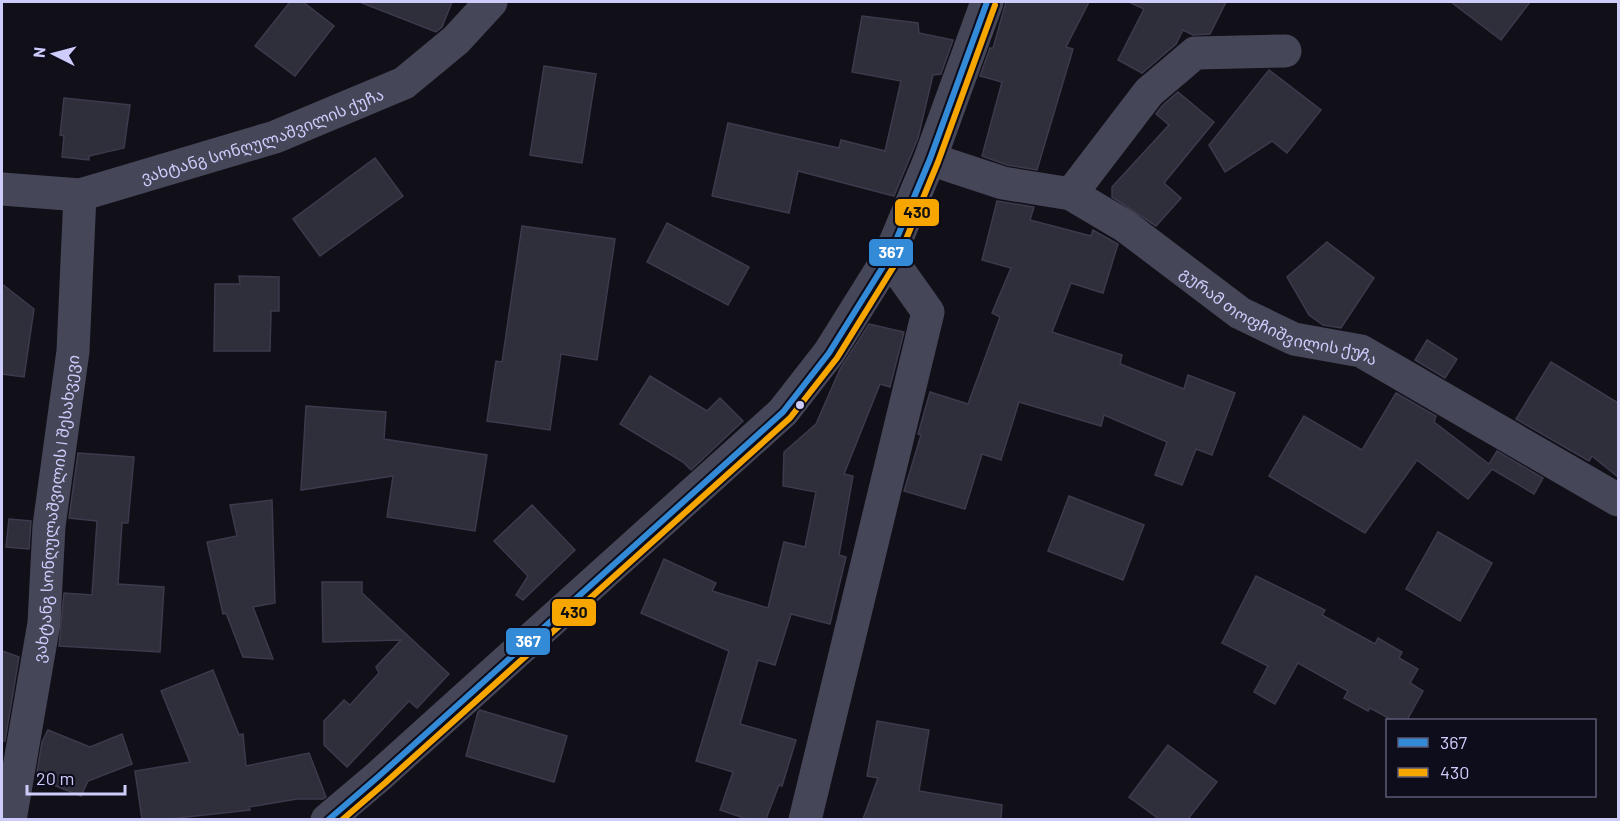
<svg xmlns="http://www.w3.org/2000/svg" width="1620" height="821" font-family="Barlow,'Noto Sans Georgian',sans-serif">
	<rect width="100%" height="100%" fill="#111018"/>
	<!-- building -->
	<g fill="#2f2e3b" stroke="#3c3a4c" stroke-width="1.5">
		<path d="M290,2H303L334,26L295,76L255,46Z"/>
		<path d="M363,2H452L442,27L436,32L362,3Z"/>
		<path d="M1006,2H1089L1066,47L1073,49L1037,170L1007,165L982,156L1002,82L980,76L990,48H993Z"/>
		<path d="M1129,2H1226L1210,34L1193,35L1183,30L1176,44L1142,73L1118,60L1144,9Z"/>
		<path d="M1451,2H1530L1501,40Z"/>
		<path d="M862,16L918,23L919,33L953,40L941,74L933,75L918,138L894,196L798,171L789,213L712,196L728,123L839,148L841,140L885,151L901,81L852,72Z"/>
		<path d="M544,66L596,74L582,163L530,155Z"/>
		<path d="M1269,70L1321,110L1287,153L1272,141L1225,172L1209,145Z"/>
		<path d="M1178,92L1214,122L1164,183L1181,198L1156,226L1112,197V187L1169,125L1156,114L1163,105Z"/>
		<path d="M64,98L130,105L124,148L89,156V160L62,157L64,136L60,135Z"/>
		<path d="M375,158L403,196L320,256L293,219Z"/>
		<path d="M997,201L1034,207L1030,220L1091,236L1093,230L1118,244L1103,293L1071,283L1052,332L1122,355L1120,364L1184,389L1188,375L1235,393L1212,455L1196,449L1182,485L1155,475L1167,442L1104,415L1101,426L1019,402L1001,460L982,454L965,509L904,491L921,435L918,434L930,392L968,404L1000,317L992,313L1011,268L982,260Z"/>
		<path d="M667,223L749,267L728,305L647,262Z"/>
		<path d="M522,226L615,239L597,360L561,354L550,430L487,421L496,361L502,362Z"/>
		<path d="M1327,242L1374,278L1341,328L1323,325L1309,315L1287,277Z"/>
		<path d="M239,276L279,277V311H271L270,351H214L215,284H240Z"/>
		<path d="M2,284L34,309L24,377L2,374Z"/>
		<path d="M869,324L904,332L890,387L880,384L844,474L853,476L839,555L846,557L830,624L791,614L775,665L758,660L740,724L796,740L782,786L779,785L766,819H747L720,810L733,772L696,761L729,651L641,613L664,559L716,583L712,591L768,608L784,542L805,547L816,492L783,486L784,452L816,424L840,369Z"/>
		<path d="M1427,340L1457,359L1445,378L1415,360Z"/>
		<path d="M1551,362L1618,403V477L1592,456L1589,461L1516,419Z"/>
		<path d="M650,376L707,411L720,398L743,421L691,470L683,462L620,424Z"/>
		<path d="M1396,393L1436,416L1434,422L1489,464L1497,451L1543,478L1534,494L1492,469L1468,499L1417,460L1365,533L1269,476L1304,416L1362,450Z"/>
		<path d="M306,406L386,412L384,439L487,455L475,531L387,517L393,476L301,490Z"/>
		<path d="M78,453L134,457L128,523H122L118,584L164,587L160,652L59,646L64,593L92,595L97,521L69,518Z"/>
		<path d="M1069,496L1144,525L1123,580L1048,551Z"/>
		<path d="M272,500L275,603L253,607L273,659L243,657L226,613L223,614L207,542L237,536L230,505Z"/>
		<path d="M532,505L575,550L523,600L516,595L528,576L494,541Z"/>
		<path d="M9,519L31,521L29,549L6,547Z"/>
		<path d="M1438,532L1492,563L1460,621L1406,589Z"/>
		<path d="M1256,576L1325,610L1322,615L1375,644L1378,638L1402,652L1399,658L1418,669L1410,683L1423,691L1407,720H1392L1370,708L1368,711L1344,698L1348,691L1298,663L1275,704L1254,692L1268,666L1222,643Z"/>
		<path d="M322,582H362V593L449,674L417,708L409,701L347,767L324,745V721L344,700L350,705L379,673L376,667L401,640L323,642Z"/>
		<path d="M2,651L19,657L5,741H2Z"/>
		<path d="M213,670L239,735L243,734L246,766L309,753L326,797L323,799H297L249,807L250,810L168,819H142L135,771L190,762L161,691Z"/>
		<path d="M480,710L567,736L554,782L466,756L478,712Z"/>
		<path d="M877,721L929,730L919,791L1002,805L1001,819H863L878,778L867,776Z"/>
		<path d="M48,730L90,747L122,734L132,764L88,781L81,796L36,778L42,742Z"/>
		<path d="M1168,745L1217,782L1188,819H1159L1129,797Z"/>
	</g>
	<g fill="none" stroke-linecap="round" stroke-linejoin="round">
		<!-- minor -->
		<g stroke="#464659" stroke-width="33">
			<path id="s1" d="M930,159L1003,183L1071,194L1125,226L1240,313L1294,339L1361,351L1618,500"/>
			<path id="s2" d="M2,189L80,195L275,137L404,83L456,40L491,2"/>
			<path d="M1071,194L1149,92L1195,53L1285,51"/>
			<path id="s3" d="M10,820L44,623L49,526L73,351L80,195"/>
			<path d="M327,820L379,776L783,412L829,353L889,257L930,159L987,2"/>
			<path d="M805,820L928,312L889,257"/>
		</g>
		<defs>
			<path id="bus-1" d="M328,820L379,776L783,412L829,353L889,257L930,159L987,2"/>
			<path id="bus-2" d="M342,820L385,783L790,418L837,358L897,261L938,162L995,5"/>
		</defs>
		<!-- bus-1 casing -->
		<use href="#bus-1" stroke="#0e0d1c" stroke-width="10"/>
		<!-- bus-2 casing -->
		<use href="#bus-2" stroke="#0e0d1c" stroke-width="10"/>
		<!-- bus-1 -->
		<use href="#bus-1" stroke="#338bd7" stroke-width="6"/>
		<!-- bus-2 -->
		<use href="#bus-2" stroke="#f7a600" stroke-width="6"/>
	</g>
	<!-- markers -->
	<circle fill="#ceccfb" stroke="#0e0d1c" stroke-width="2" cx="800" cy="405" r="5"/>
	<g text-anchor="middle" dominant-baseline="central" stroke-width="6" stroke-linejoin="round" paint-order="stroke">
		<!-- street labels -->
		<g font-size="16" fill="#ceccfb" stroke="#0e0d1c">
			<text stroke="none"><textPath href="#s2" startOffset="270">ვახტანგ სონღულაშვილის ქუჩა</textPath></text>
			<text stroke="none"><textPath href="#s1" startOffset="390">გურამ თოფჩიშვილის ქუჩა</textPath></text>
			<text stroke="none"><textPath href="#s3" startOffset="315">ვახტანგ სონღულაშვილის I შესახვევი</textPath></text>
		</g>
	</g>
	<g stroke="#0e0d1c" stroke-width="2">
		<rect x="894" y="198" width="46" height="29" rx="6" fill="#f7a600"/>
		<rect x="868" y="238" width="46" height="29" rx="6" fill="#338bd7"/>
		<rect x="551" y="598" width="46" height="29" rx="6" fill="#f7a600"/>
		<rect x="505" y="627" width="46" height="29" rx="6" fill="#338bd7"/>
	</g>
	<g font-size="16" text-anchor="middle" font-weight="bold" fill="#fff">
		<text x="891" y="258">367</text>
		<text x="528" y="647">367</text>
	</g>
	<g font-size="16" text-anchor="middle" font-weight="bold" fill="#111">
		<text x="917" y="218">430</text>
		<text x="574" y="618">430</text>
	</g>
	<!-- border -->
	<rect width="1620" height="821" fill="none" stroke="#ceccfb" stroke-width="6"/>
	<!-- legend -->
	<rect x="1386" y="719" width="210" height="78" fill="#0e0d1c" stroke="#5b5975" stroke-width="1.5"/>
	<rect x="1398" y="738" width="30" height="9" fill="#338bd7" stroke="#5b5975" stroke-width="1.5"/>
	<text x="1440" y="749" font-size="18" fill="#ceccfb">367</text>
	<rect x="1398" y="768" width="30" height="9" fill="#f7a600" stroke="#5b5975" stroke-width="1.5"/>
	<text x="1440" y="779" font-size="18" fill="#ceccfb">430</text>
	<!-- north arrow -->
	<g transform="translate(54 54) rotate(276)" stroke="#0e0d1c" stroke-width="4.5" paint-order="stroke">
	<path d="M0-4.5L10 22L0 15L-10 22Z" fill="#ceccfb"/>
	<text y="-9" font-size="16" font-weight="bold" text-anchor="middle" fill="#ceccfb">N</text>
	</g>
	<!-- scale -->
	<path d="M27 785v9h98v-9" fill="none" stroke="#ceccfb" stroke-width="3"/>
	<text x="36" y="785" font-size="18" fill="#ceccfb" stroke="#0e0d1c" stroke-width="4.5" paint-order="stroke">20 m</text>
</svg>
